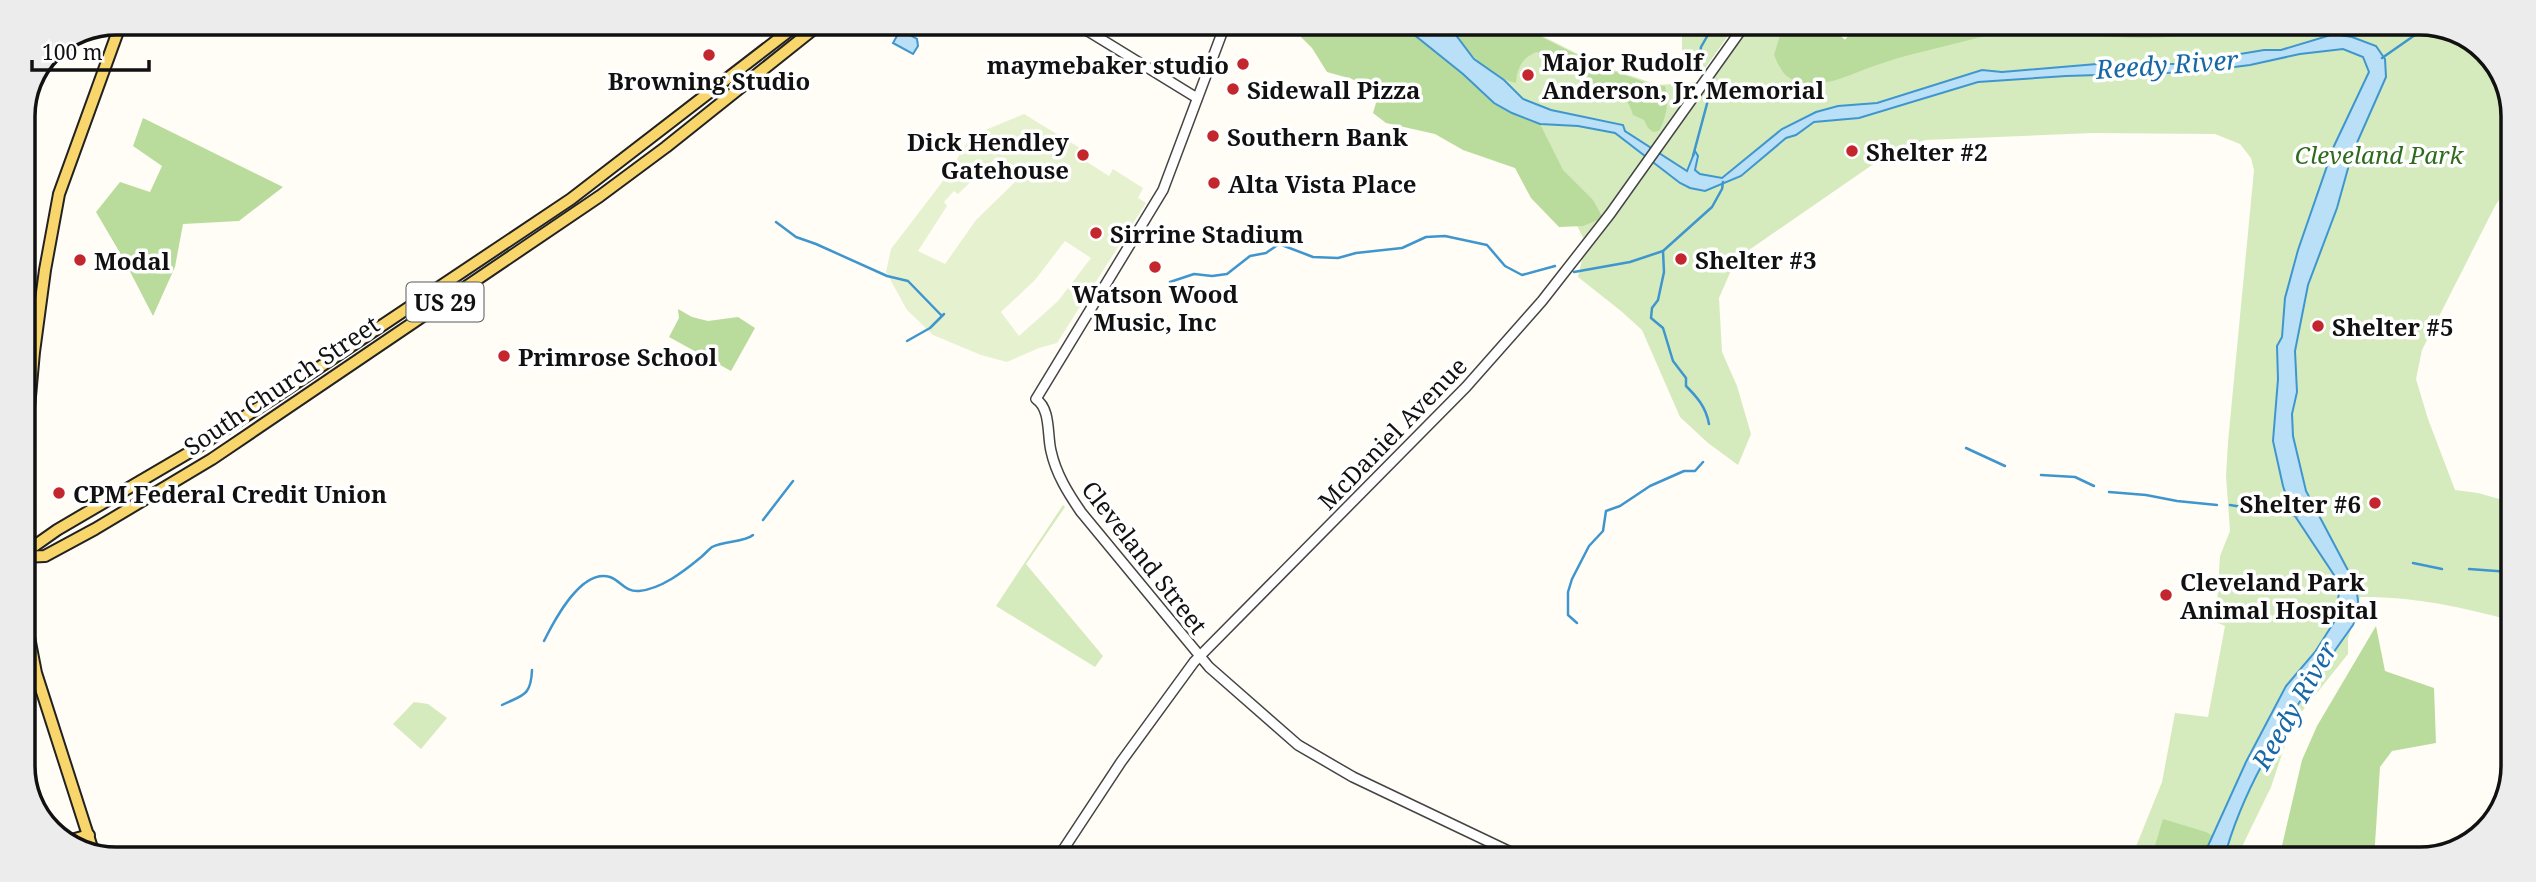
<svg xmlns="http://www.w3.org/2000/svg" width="2536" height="882" font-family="'Noto Serif',serif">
	<rect width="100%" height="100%" fill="#fffdf5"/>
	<!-- green -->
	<g fill="#d5ebbd">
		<path d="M1299,25L1522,26L1602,66L1658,85L1712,81L1750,26H1829L1845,40L1856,26L2449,28L2494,59L2513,110V178L2495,206L2422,350L2416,379L2428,419L2455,490L2478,493L2510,502V620C2462,607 2410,596 2360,597L2348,639V654L2292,724L2271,787L2236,859H2131L2162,782L2175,713L2208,717L2225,626L2216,622L2220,556L2230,531L2226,476L2228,442L2254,170L2251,158L2240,144L2215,134L2092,133L1925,140L1875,163L1736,259L1719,298L1722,352L1737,386L1751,434L1738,465L1708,443L1680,417L1642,330L1621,311L1578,277L1586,243L1543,160Z"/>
		<path d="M1682,26H1735L1703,71L1682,68Z"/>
		<path d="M1063,505L1065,507L1026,564L1103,656L1095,667L996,606Z"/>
		<path d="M414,702L428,704L447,718L421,749L393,724Z"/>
	</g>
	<!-- forest -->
	<g fill="#b9dc9c">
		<path d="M1289,25H1402L1512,113L1540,124L1563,170L1593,200L1603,218L1583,226L1559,227L1531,198L1515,168L1463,150L1435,134L1386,123L1373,113L1378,96L1352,79L1327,72L1312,48Z"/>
		<path d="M1449,26H1520L1599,66L1653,85L1665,86C1669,102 1667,116 1659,131L1653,132L1648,128L1644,120L1633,115C1628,97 1619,92 1600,91C1583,69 1563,59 1536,52C1522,58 1517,68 1516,83C1485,76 1467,49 1449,26Z"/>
		<path d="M1772,26H1829L1845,40L1856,26L2214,27C2137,55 2054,18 1977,38C1943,47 1907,54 1874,66C1850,74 1829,87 1802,83C1785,80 1780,69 1774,55L1780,35Z"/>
		<path d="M143,118L283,187L239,221L183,224L175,267L153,316L123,258L96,212L120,182L150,192L162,166L133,146Z"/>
		<path d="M678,309L692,317L708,321L738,317L755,328L731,371L669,337L679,318Z"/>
		<path d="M2376,626L2385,671L2434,688L2436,743L2392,751L2380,767L2374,859H2292L2281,850L2302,760L2317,726Z"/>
		<path d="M2163,819L2206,832L2213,836L2202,859H2151Z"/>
	</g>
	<!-- pitch -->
	<path fill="#e6f2cf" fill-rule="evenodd" d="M1024,114L1080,148L1076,155L1109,176L1113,169L1143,188L1138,198L1146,203L1057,343L1039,348L1007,362L981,355L933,335L907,310L886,272L891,249L946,177L971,136ZM996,158L1015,182L976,220L945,264L918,251L947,206L944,202L954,191L958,194ZM1065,241L1091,258L1058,301L1019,336L1001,312L1035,280Z"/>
	<!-- water -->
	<g fill="#b9e0f7" stroke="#3f96cf" stroke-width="2">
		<path d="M1402,25L1449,26L1474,59L1504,80L1523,99L1551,110L1623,125L1625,131L1687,171L1695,151L1698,156L1695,170L1700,174L1722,178L1782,129L1816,112L1838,106L1877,103L1982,70L2002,72L2097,64H2180L2264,50H2281L2334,34L2352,37L2376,46L2385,59L2386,77L2352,154L2337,208L2308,285L2295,351L2297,392L2292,414L2293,436L2306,491L2351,576L2357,593L2359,609L2353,625C2303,695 2246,774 2224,859H2202L2246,762L2286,686L2315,652L2336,619L2339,591L2334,575L2291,510L2283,486L2273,441L2278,379L2277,346L2282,337L2285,298L2298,250L2334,146L2369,72L2363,57L2343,49L2300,54L2250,65L2196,72L2066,76L1978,82L1859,118L1814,122L1796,135L1786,138L1741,176L1705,191L1690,188L1680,183L1615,133L1578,126L1540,124L1512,113L1494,103L1463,74Z"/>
		<path d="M898,34H908L917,39L918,46L913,54L893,43Z"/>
	</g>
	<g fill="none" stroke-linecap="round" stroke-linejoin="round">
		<!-- stream -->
		<g stroke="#3f96cf" stroke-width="2.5">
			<path d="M2382,58L2425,28"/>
			<path d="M1699,67L1701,47L1713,26"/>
			<path d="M1693,156L1708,100L1707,91"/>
			<path d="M776,222L796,237L816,244L887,276L908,281L941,315"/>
			<path d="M1663,251L1664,272L1658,300L1652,308L1651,318L1663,328L1673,361L1686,378V386C1697,397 1706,407 1709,424"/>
			<path d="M1574,272L1630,262L1663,251L1712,207L1722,189L1723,182"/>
			<path d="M1170,282L1194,274L1212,276L1227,274L1250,256L1266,253L1279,244L1313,257L1338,258L1356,253L1402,248L1426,237L1445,236L1487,245L1505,266L1522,275L1555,266"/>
			<path d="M907,341L930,328L944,314"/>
			<path d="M1966,448L2005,466"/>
			<path d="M2041,475L2075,477L2094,486"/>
			<path d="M2109,492L2146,495L2177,501L2217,505"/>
			<path d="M2230,505L2272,512"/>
			<path d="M2281,513L2298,516"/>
			<path d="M763,520L793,481"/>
			<path d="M2413,563L2442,569"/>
			<path d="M2469,569L2510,572"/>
			<path d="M1577,623L1568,615V592L1572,579L1589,546L1603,531L1606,511L1620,506L1650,486L1684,471H1695L1703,462"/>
			<path d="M544,641C554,621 581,568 610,577C621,581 625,592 639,591C661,589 683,572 700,558C704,555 708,550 712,547C724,541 745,542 753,535"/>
			<path d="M502,705C522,695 531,697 532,670"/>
		</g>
		<defs>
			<g id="minor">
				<path d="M1078,25L1197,98"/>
				<path d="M1225,25L1163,190L1036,399C1051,409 1047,435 1051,451C1056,474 1068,493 1081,512L1209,667L1298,745L1353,777L1521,857"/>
				<path d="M1059,856L1121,762L1194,662L1466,387L1542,301L1610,214L1744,26"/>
			</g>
			<g id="major">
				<path d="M23,475L34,352L45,270L59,194L121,23"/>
				<path d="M23,554L57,530L190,452L275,397L571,199L798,24"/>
				<path d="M23,557L45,556L95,529L212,459L600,196L666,147L820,24"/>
				<path d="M23,606L36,673L94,854"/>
				<path d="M68,841L89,835"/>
			</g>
		</defs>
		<!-- minor casing -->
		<use href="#minor" stroke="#444" stroke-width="12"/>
		<!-- major casing -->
		<use href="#major" stroke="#222" stroke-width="14"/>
		<!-- minor -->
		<use href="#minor" stroke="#fff" stroke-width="9"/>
		<!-- major -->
		<use href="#major" stroke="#f9d66b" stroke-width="10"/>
	</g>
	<!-- markers -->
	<g fill="#c4262e" stroke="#fff" stroke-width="2.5">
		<circle cx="709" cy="55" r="7"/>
		<circle cx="1243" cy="64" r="7"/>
		<circle cx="1528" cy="75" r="7"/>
		<circle cx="1233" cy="89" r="7"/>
		<circle cx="1213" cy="136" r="7"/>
		<circle cx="1852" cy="151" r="7"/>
		<circle cx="1083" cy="155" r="7"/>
		<circle cx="1214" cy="183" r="7"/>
		<circle cx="1096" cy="233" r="7"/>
		<circle cx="1681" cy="259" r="7"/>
		<circle cx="80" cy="260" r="7"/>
		<circle cx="1155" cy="267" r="7"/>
		<circle cx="2318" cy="326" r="7"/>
		<circle cx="504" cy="356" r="7"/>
		<circle cx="59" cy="493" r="7"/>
		<circle cx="2375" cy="503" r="7"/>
		<circle cx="2166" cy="595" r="7"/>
	</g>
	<g text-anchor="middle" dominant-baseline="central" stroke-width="7" stroke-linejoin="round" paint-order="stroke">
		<!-- shield labels -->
		<rect fill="#fff" stroke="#585858" stroke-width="2" x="406.5" y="282.5" width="77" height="39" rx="5"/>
		<g font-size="23" font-weight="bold" fill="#111">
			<text x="445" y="302">US 29</text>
		</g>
		<!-- poi labels -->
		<g font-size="24" font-weight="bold" fill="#111" stroke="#fff" text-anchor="start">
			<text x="1542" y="61">Major Rudolf<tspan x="1542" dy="28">Anderson, Jr. Memorial</tspan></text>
			<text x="1229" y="64" text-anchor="end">maymebaker studio</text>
			<text x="709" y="80" text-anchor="middle">Browning Studio</text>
			<text x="1247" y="89">Sidewall Pizza</text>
			<text x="1227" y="136">Southern Bank</text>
			<text x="1069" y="141" text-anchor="end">Dick Hendley<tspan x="1069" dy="28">Gatehouse</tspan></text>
			<text x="1866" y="151">Shelter #2</text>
			<text x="1228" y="183">Alta Vista Place</text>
			<text x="1110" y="233">Sirrine Stadium</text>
			<text x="1695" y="259">Shelter #3</text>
			<text x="94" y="260">Modal</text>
			<text x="1155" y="293" text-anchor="middle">Watson Wood<tspan x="1155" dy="28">Music, Inc</tspan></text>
			<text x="2332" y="326">Shelter #5</text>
			<text x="518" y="356">Primrose School</text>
			<text x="73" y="493">CPM Federal Credit Union</text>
			<text x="2361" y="503" text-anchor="end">Shelter #6</text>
			<text x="2180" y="581">Cleveland Park<tspan x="2180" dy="28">Animal Hospital</tspan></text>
		</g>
		<!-- park labels -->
		<g font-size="24" font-style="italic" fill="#2f6b1f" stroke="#fff">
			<text x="2379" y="154">Cleveland Park</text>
		</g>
		<!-- street labels -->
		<g font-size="24" fill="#111" stroke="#fff">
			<text transform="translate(281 385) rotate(-34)">South Church Street</text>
			<text transform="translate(1392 433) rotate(-46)">McDaniel Avenue</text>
			<text transform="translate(1145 557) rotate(52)">Cleveland Street</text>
		</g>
		<!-- water labels -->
		<g font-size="26" font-style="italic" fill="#1768a6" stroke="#fff">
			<text transform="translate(2167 64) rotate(-4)">Reedy River</text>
			<text transform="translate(2294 705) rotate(-60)">Reedy River</text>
		</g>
	</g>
	<!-- crop -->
	<path d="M0 0H2536V882H0ZM116 35H2420A81 81 0 0 1 2501 116V766A81 81 0 0 1 2420 847H116A81 81 0 0 1 35 766V116A81 81 0 0 1 116 35Z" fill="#ececec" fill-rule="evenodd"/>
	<path fill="none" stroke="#111" stroke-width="3.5" d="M116 35H2420A81 81 0 0 1 2501 116V766A81 81 0 0 1 2420 847H116A81 81 0 0 1 35 766V116A81 81 0 0 1 116 35Z"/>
	<!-- scale -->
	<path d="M32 60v10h117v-10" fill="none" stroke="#111111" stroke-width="3.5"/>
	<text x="42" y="60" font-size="21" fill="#111111" stroke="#ffffff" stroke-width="5" paint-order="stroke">100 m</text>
</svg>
